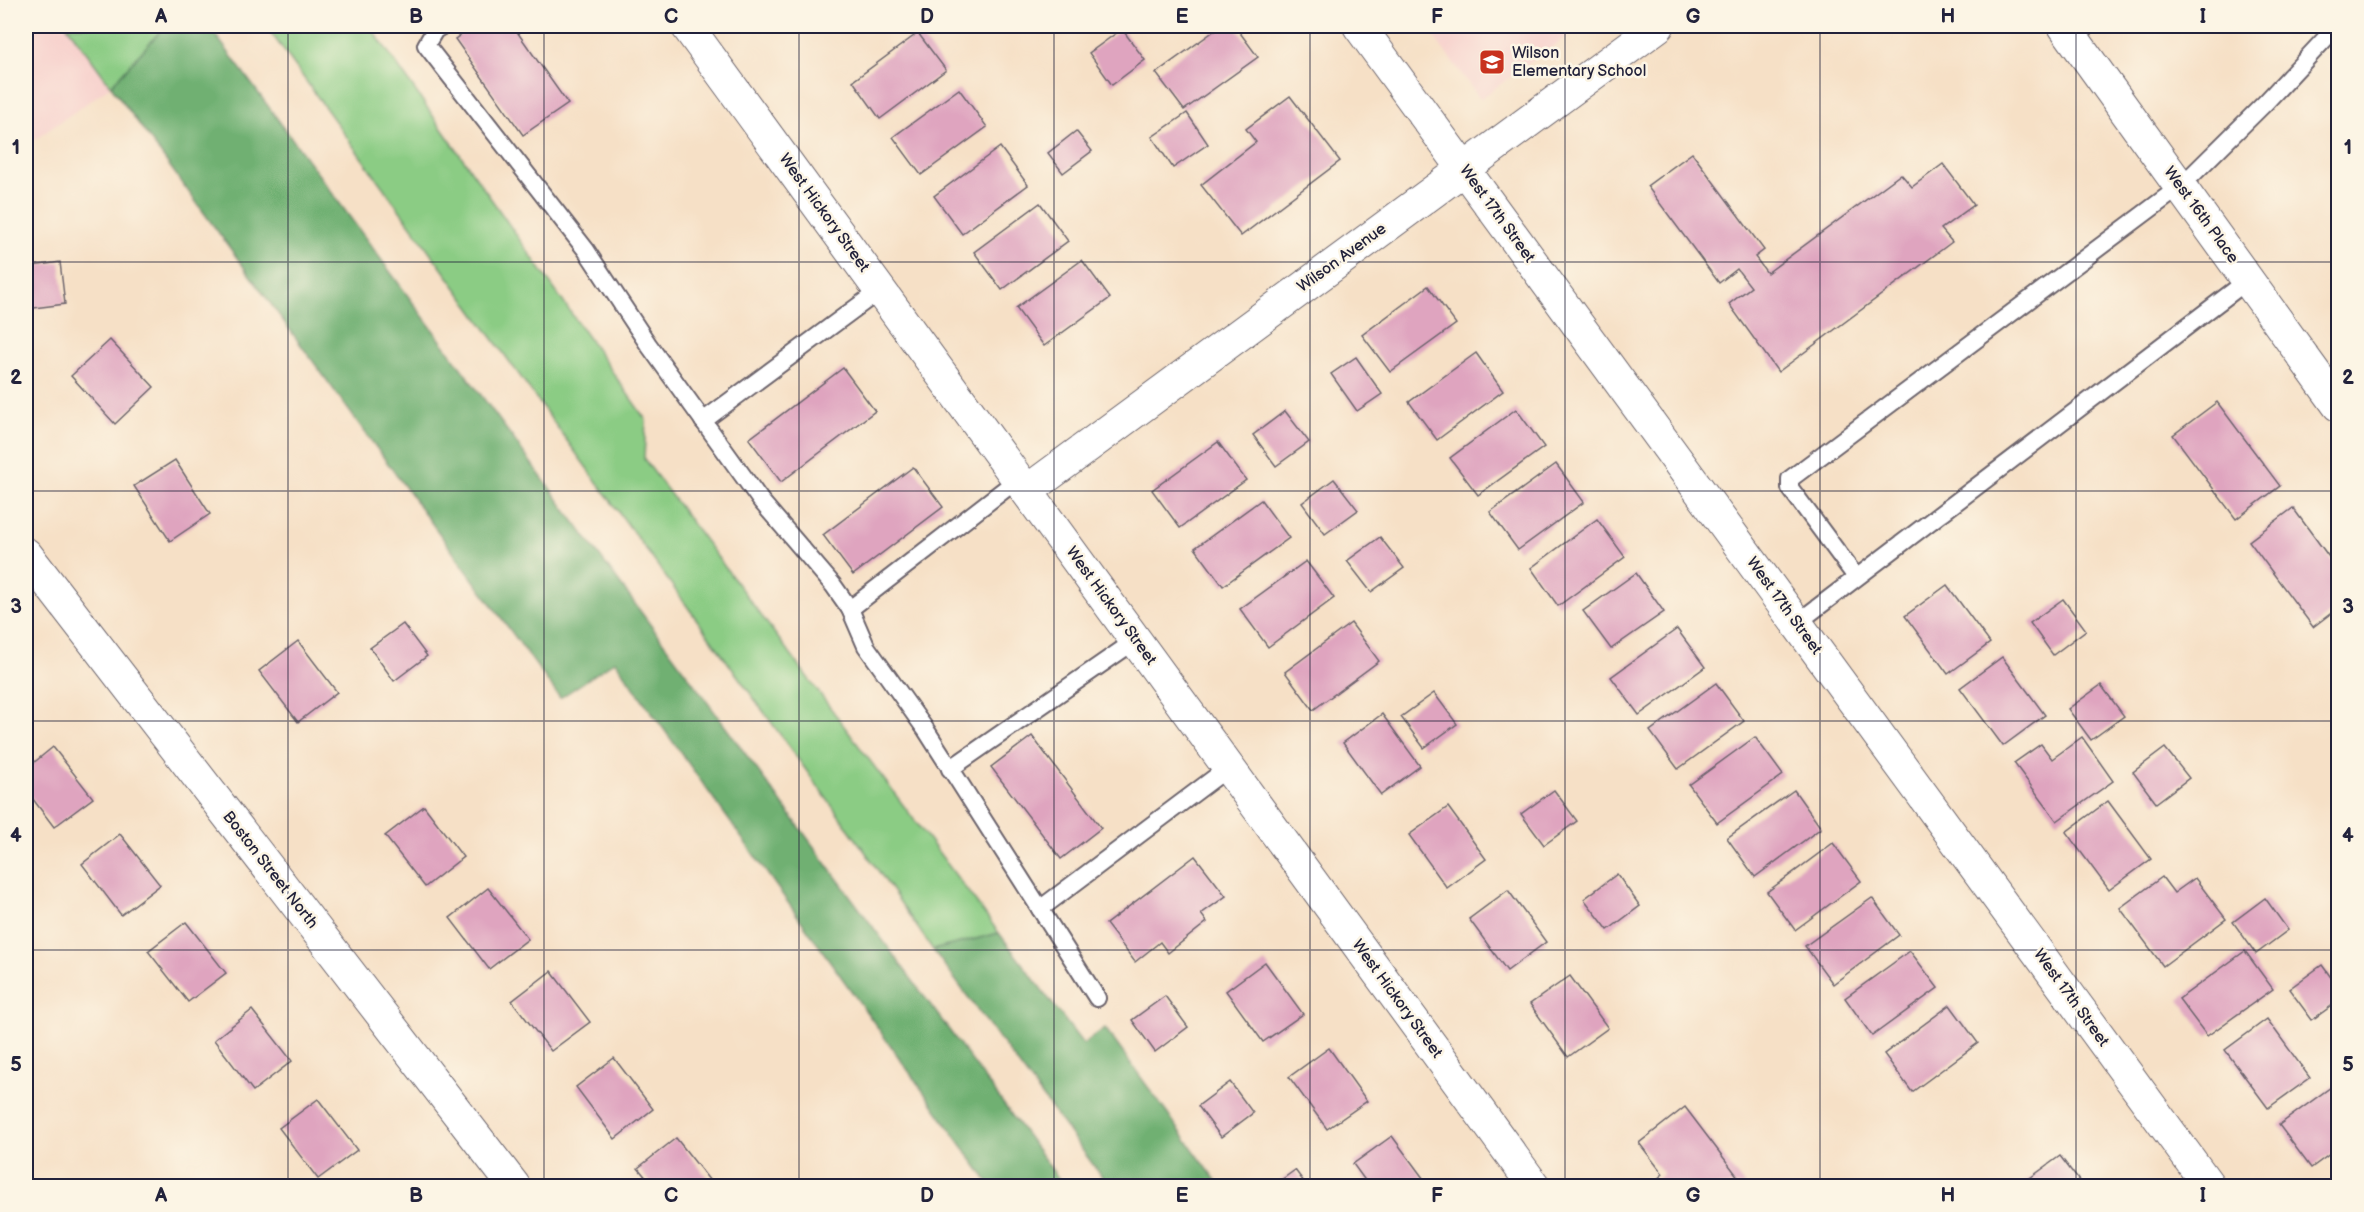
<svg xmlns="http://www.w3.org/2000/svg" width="2364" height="1212" font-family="'Balsamiq Sans',sans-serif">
	<rect width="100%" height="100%" fill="#fcf5e5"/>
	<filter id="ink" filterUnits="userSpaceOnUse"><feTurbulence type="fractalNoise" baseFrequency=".0167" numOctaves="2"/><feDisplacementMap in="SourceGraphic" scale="12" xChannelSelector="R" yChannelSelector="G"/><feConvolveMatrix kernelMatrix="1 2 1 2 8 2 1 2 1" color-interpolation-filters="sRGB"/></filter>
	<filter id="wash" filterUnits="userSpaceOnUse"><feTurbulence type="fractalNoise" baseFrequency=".008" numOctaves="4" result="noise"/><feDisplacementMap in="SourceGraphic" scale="24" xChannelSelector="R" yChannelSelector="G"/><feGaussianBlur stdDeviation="1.35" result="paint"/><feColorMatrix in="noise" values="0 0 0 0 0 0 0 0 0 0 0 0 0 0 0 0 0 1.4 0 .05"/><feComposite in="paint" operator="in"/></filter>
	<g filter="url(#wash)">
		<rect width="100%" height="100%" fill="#f6e0c6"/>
		<!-- built -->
		<g fill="#f7d0cc">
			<path d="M26,26H67L111,86L26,146Z"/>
			<path d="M1426,26H1581L1480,99Z"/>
		</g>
		<!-- green -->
		<g fill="#8bcc84" stroke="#567760" stroke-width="1.5">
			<path d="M67,26H165L111,86Z"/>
			<path d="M266,26H370L646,420L644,459L999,933L933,950L864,850Z"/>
		</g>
		<!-- forest -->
		<g fill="#70b072" stroke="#496956" stroke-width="1.5">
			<path d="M165,26H209L1064,1186H991L615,661L560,698L111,86Z"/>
			<path d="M999,933L1083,1044L1105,1028L1220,1186H1109L933,950Z"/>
		</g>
		<g id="blocks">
			<!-- building -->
			<g fill="#dfa4bf">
				<path d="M474,26H513L568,104L523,135L455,39Z"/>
				<path d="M1221,26H1235L1258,57L1184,110L1156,73Z"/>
				<path d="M1122,29L1145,60L1112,85L1089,53Z"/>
				<path d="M918,33L946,70L880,119L853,81Z"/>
				<path d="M959,89L987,127L921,175L893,137Z"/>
				<path d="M1290,96L1340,161L1241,236L1201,185L1256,142L1246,129Z"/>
				<path d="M1187,113L1208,144L1173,168L1152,137Z"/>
				<path d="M1076,131L1092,151L1063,173L1048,153Z"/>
				<path d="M1000,147L1028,185L962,234L934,196Z"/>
				<path d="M1692,153L1764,250L1755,257L1767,273L1901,174L1912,187L1943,164L1974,205L1941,229L1952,242L1778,372L1729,304L1751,287L1737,269L1719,283L1647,186Z"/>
				<path d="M1040,203L1068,241L1002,290L974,252Z"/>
				<path d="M1082,260L1110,298L1044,346L1016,308Z"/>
				<path d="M60,262L65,304L26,309V267Z"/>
				<path d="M1428,286L1456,324L1390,372L1362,335Z"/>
				<path d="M110,340L154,387L115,424L71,376Z"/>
				<path d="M1476,353L1503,391L1437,440L1409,402Z"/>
				<path d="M1356,357L1382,394L1357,411L1331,374Z"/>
				<path d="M843,368L875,411L781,482L749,439Z"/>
				<path d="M2217,402L2280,486L2236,519L2173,435Z"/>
				<path d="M1516,409L1544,447L1478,495L1450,458Z"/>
				<path d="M1285,411L1309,442L1276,466L1253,435Z"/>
				<path d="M1218,442L1246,480L1180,528L1152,490Z"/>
				<path d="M175,460L210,514L170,541L134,486Z"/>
				<path d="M1556,464L1584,502L1518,550L1490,512Z"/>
				<path d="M913,467L943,507L853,575L823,535Z"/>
				<path d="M1334,479L1358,510L1325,534L1302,503Z"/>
				<path d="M1261,500L1289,538L1223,586L1195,548Z"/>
				<path d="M2293,508L2332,561L2338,555V608L2313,627L2249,541Z"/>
				<path d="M1597,519L1625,557L1558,606L1531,568Z"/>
				<path d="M1380,537L1404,568L1371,592L1347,561Z"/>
				<path d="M1306,561L1334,598L1268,647L1240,609Z"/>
				<path d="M1636,573L1664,612L1611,649L1583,611Z"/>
				<path d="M1947,585L1990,643L1948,674L1905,616Z"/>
				<path d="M2063,599L2086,630L2053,655L2030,623Z"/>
				<path d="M1351,623L1379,661L1313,710L1285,672Z"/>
				<path d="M403,624L427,656L394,681L370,648Z"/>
				<path d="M1677,629L1705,667L1639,715L1611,677Z"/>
				<path d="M298,641L337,692L298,722L259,671Z"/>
				<path d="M2002,657L2045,715L2003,746L1960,688Z"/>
				<path d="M1716,683L1744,721L1678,769L1650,731Z"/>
				<path d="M2101,685L2124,716L2091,740L2068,709Z"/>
				<path d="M1434,693L1457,724L1424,748L1401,717Z"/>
				<path d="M1382,714L1420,766L1381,795L1343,743Z"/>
				<path d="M1032,736L1101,828L1061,859L991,767Z"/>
				<path d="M1755,737L1783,775L1717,823L1689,785Z"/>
				<path d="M2082,737L2113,781L2057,821L2014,763L2041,744L2052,759Z"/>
				<path d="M53,747L93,798L54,827L26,790V769Z"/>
				<path d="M2165,748L2189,778L2156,803L2133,772Z"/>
				<path d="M1554,790L1577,821L1544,845L1521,814Z"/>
				<path d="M1794,790L1821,828L1755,877L1727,838Z"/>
				<path d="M2108,801L2151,859L2109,890L2066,832Z"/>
				<path d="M424,806L463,857L425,887L385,836Z"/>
				<path d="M1448,807L1486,859L1447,888L1409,835Z"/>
				<path d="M120,834L160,885L121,915L82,864Z"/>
				<path d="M1833,843L1861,881L1795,930L1767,892Z"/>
				<path d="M1195,856L1226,896L1201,914L1207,922L1168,953L1160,942L1135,962L1106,924Z"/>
				<path d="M1617,874L1640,906L1608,930L1584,899Z"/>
				<path d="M2162,877L2174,893L2195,878L2226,919L2163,966L2120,908Z"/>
				<path d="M488,888L528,939L489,969L450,918Z"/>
				<path d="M1508,890L1546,942L1507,971L1469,919Z"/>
				<path d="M1872,898L1899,935L1833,984L1805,946Z"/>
				<path d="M2265,898L2288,930L2256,954L2233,922Z"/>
				<path d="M186,922L226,973L188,1002L148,951Z"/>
				<path d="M1910,951L1938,988L1872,1036L1845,998Z"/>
				<path d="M2245,951L2273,989L2207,1036L2179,999Z"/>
				<path d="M1265,962L1303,1014L1263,1042L1226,991Z"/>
				<path d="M2322,965L2338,987V1001L2312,1020L2289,989Z"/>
				<path d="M551,971L590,1022L551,1051L512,1001Z"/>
				<path d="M1570,976L1608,1028L1568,1057L1530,1004Z"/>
				<path d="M1165,996L1188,1027L1155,1052L1132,1020Z"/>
				<path d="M1950,1005L1978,1043L1912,1092L1884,1054Z"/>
				<path d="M252,1010L292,1061L253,1091L214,1040Z"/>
				<path d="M2267,1019L2310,1078L2268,1108L2225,1050Z"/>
				<path d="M1329,1048L1367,1101L1327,1129L1289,1077Z"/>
				<path d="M614,1058L653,1109L615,1139L576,1087Z"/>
				<path d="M1230,1082L1253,1113L1221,1137L1198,1106Z"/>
				<path d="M2338,1082V1148L2311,1168L2279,1125Z"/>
				<path d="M318,1099L357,1150L318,1179L279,1128Z"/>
				<path d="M1685,1107L1745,1186H1661L1656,1180L1663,1174L1639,1143Z"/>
				<path d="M1392,1136L1429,1186H1369L1353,1164Z"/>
				<path d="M676,1138L714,1186H653L638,1168Z"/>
				<path d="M2060,1156L2083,1186H2019Z"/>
				<path d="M1295,1170L1307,1186H1273Z"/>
			</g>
		</g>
	</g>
	<g filter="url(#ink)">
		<use href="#blocks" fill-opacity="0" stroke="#6c646c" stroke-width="1.5"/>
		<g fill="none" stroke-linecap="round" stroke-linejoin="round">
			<defs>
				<g id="service">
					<path d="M442,26L435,30L426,45L586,250L648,344L761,501L833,585L850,609L866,646L926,730L1097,998"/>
					<path d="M703,421L880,290"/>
					<path d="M1856,577L1790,488V479L2181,186L2265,103L2337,26"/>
					<path d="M850,609L1018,479"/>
					<path d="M1797,623L2248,280"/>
					<path d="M950,769L1136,640"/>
					<path d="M1040,909L1229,767"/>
				</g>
				<g id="minor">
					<path d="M687,26L1534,1186"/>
					<path d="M1359,26L2209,1186"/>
					<path d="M2064,26L2338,405"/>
					<path d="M1027,491L1658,26"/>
					<path d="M26,554L514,1186"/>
				</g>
			</defs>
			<!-- service casing -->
			<use href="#service" stroke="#6c646c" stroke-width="20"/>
			<!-- minor casing -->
			<use href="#minor" stroke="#6c646c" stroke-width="34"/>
			<!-- service -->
			<use href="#service" stroke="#fff" stroke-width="16"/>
			<!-- minor -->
			<use href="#minor" stroke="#fff" stroke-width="32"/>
		</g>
	</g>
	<!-- grid -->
	<path fill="none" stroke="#22223b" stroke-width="1.5" stroke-opacity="0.55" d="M288,26V1186M544,26V1186M799,26V1186M1054,26V1186M1310,26V1186M1565,26V1186M1820,26V1186M2076,26V1186M26,262H2338M26,491H2338M26,721H2338M26,950H2338"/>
	<!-- icons -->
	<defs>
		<symbol id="school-square" viewBox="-11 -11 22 22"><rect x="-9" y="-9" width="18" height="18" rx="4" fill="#c8321e" stroke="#fcf5e5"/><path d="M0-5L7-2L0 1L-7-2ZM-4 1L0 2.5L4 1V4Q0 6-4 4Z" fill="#fff"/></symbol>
	</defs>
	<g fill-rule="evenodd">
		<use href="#school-square" x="1477" y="47" width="30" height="30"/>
	</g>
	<g text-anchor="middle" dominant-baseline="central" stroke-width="5" stroke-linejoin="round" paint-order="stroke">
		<!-- poi labels -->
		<g font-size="16" fill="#22223b" stroke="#fcf5e5" text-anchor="start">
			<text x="1512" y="53">Wilson<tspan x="1512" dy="18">Elementary School</tspan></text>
		</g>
		<!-- street labels -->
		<g font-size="16" fill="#22223b" stroke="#fcf5e5">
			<text transform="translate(824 213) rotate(54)">West Hickory Street</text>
			<text transform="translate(1497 214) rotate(54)">West 17th Street</text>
			<text transform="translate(2201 215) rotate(54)">West 16th Place</text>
			<text transform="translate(1342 258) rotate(-36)">Wilson Avenue</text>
			<text transform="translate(1111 606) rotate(54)">West Hickory Street</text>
			<text transform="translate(1784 606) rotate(54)">West 17th Street</text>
			<text transform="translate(270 870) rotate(52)">Boston Street North</text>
			<text transform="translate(2071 998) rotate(54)">West 17th Street</text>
			<text transform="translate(1397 999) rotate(54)">West Hickory Street</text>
		</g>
	</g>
	<!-- margin -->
	<rect width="2364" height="1212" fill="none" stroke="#fcf5e5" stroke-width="66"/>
	<rect x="33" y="33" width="2298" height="1146" fill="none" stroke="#22223b" stroke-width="2"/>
	<g font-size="20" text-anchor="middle" font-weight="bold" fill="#22223b">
		<text x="161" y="23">A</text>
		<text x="416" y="23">B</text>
		<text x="671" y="23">C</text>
		<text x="927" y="23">D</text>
		<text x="1182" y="23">E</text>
		<text x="1437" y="23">F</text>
		<text x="1693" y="23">G</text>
		<text x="1948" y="23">H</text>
		<text x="2203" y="23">I</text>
		<text x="16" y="154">1</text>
		<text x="2348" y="154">1</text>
		<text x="16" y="384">2</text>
		<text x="2348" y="384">2</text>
		<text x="16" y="613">3</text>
		<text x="2348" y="613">3</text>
		<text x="16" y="842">4</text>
		<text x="2348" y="842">4</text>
		<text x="16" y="1071">5</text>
		<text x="2348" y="1071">5</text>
		<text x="161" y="1202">A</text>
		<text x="416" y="1202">B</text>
		<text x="671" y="1202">C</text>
		<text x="927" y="1202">D</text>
		<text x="1182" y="1202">E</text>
		<text x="1437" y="1202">F</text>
		<text x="1693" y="1202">G</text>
		<text x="1948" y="1202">H</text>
		<text x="2203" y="1202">I</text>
	</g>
</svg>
